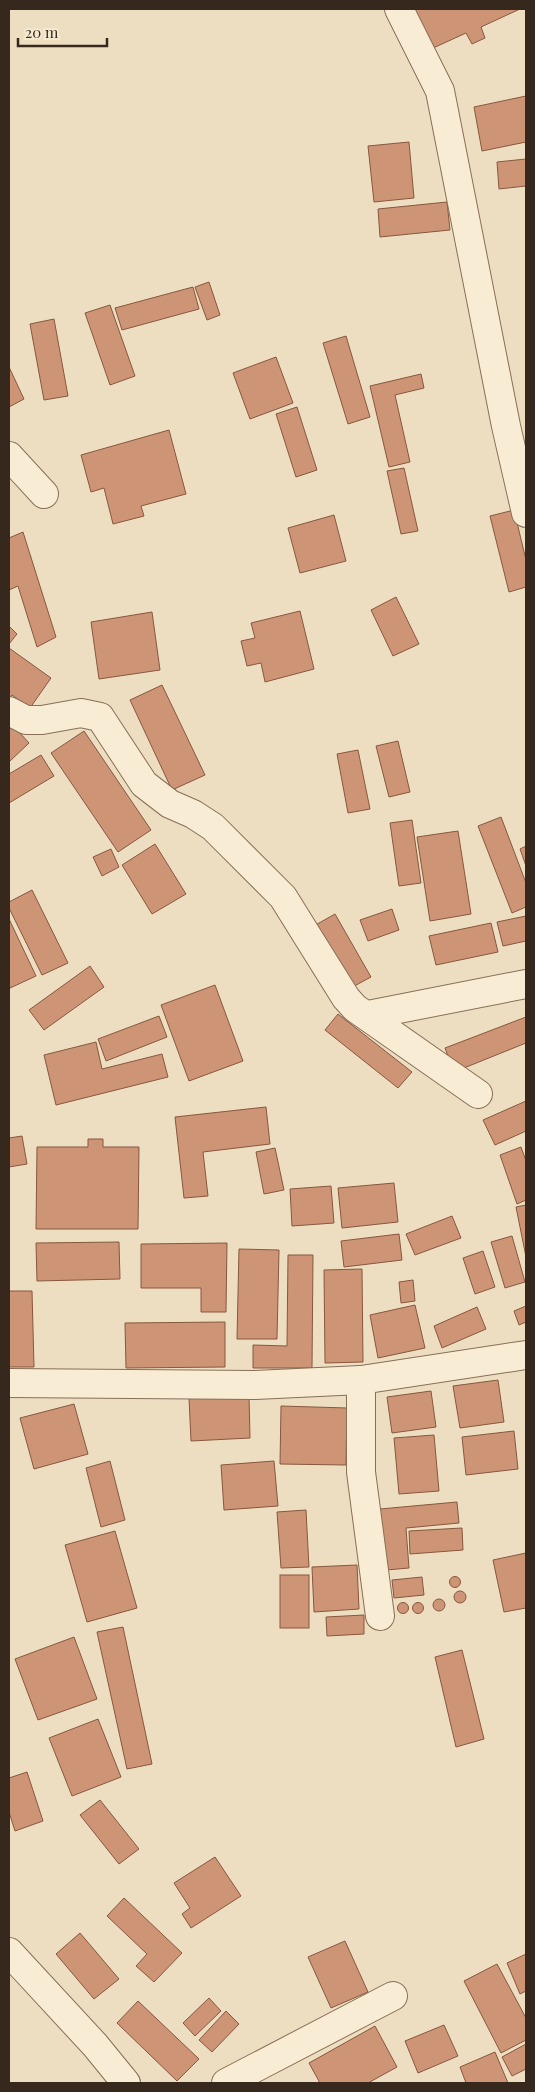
<svg xmlns="http://www.w3.org/2000/svg" width="535" height="2092" font-family="'Playfair Display',serif">
	<rect width="100%" height="100%" fill="#eedec1"/>
	<!-- building -->
	<g fill="#cd9576" stroke="#87573e">
		<path d="M413,9H520L481,27L485,38L472,44L466,33L431,49Z"/>
		<path d="M526,96V142L482,151L474,107Z"/>
		<path d="M409,142L414,198L374,202L368,146Z"/>
		<path d="M526,159V186L499,189L497,162Z"/>
		<path d="M447,202L450,230L380,237L378,209Z"/>
		<path d="M209,282L220,315L207,320L195,287Z"/>
		<path d="M193,287L199,309L122,330L115,308Z"/>
		<path d="M110,305L135,376L110,385L85,313Z"/>
		<path d="M54,319L68,396L44,400L30,324Z"/>
		<path d="M346,336L370,417L348,424L323,343Z"/>
		<path d="M276,357L293,403L250,419L233,373Z"/>
		<path d="M9,367L24,399L9,407Z"/>
		<path d="M421,374L424,388L395,395L410,462L389,467L370,386Z"/>
		<path d="M297,407L317,470L296,477L276,414Z"/>
		<path d="M169,430L186,494L141,506L144,516L113,524L104,488L91,492L81,455Z"/>
		<path d="M404,468L418,531L401,534L387,471Z"/>
		<path d="M514,510L526,560V587L509,592L490,516Z"/>
		<path d="M334,515L346,561L300,573L288,528Z"/>
		<path d="M23,532L56,637L37,647L18,586L9,590V538Z"/>
		<path d="M396,597L419,644L393,656L371,610Z"/>
		<path d="M300,611L314,669L265,682L261,663L247,666L241,641L255,638L251,623Z"/>
		<path d="M152,612L160,670L99,679L91,622Z"/>
		<path d="M9,626L17,634L9,644Z"/>
		<path d="M9,648L51,678L30,708L12,695L9,699Z"/>
		<path d="M162,685L205,775L172,790L130,700Z"/>
		<path d="M9,721L29,743L9,762Z"/>
		<path d="M84,731L151,830L118,852L51,753Z"/>
		<path d="M398,741L410,792L389,797L376,746Z"/>
		<path d="M358,750L370,809L348,813L337,754Z"/>
		<path d="M41,755L54,776L9,803V774Z"/>
		<path d="M501,817L526,883V907L512,913L478,826Z"/>
		<path d="M412,820L421,883L399,886L390,823Z"/>
		<path d="M458,831L471,914L430,921L417,837Z"/>
		<path d="M155,844L186,894L152,914L122,865Z"/>
		<path d="M526,846V866L520,849Z"/>
		<path d="M111,849L119,867L102,876L93,857Z"/>
		<path d="M32,890L68,963L42,975L9,908V902Z"/>
		<path d="M392,909L399,930L368,941L360,920Z"/>
		<path d="M335,914L371,977L347,990L312,927Z"/>
		<path d="M526,916V941L503,946L497,922Z"/>
		<path d="M9,919L36,976L10,988L9,984Z"/>
		<path d="M491,923L498,952L436,965L429,936Z"/>
		<path d="M90,966L104,987L44,1030L29,1010Z"/>
		<path d="M215,985L243,1061L189,1081L161,1005Z"/>
		<path d="M338,1014L412,1072L398,1088L325,1030Z"/>
		<path d="M159,1016L167,1037L106,1061L98,1039Z"/>
		<path d="M526,1017V1043L454,1072L445,1048Z"/>
		<path d="M96,1042L102,1069L162,1054L168,1077L56,1105L44,1055Z"/>
		<path d="M526,1101V1131L495,1145L483,1120Z"/>
		<path d="M266,1107L270,1144L203,1152L208,1196L184,1198L175,1117Z"/>
		<path d="M22,1136L27,1164L9,1167V1138Z"/>
		<path d="M88,1139H103V1147H139L138,1229H36L37,1147H88Z"/>
		<path d="M521,1147L526,1161V1200L517,1204L500,1155Z"/>
		<path d="M275,1148L284,1190L264,1194L256,1152Z"/>
		<path d="M394,1183L398,1222L342,1228L338,1188Z"/>
		<path d="M331,1186L334,1223L292,1226L290,1189Z"/>
		<path d="M526,1205V1257L516,1207Z"/>
		<path d="M452,1216L461,1238L415,1255L406,1234Z"/>
		<path d="M399,1234L402,1260L344,1267L341,1241Z"/>
		<path d="M512,1236L525,1282L505,1288L491,1242Z"/>
		<path d="M119,1242L120,1279L37,1281L36,1243Z"/>
		<path d="M227,1243L226,1312H201V1288H141V1244Z"/>
		<path d="M239,1249L279,1250L277,1339H237Z"/>
		<path d="M483,1251L495,1287L475,1294L463,1258Z"/>
		<path d="M288,1255H313L312,1368H253V1345L287,1346Z"/>
		<path d="M362,1269L363,1362L325,1363L324,1270Z"/>
		<path d="M413,1280L415,1301L401,1303L399,1282Z"/>
		<path d="M9,1291H32L34,1367H9Z"/>
		<path d="M415,1305L425,1348L378,1358L370,1315Z"/>
		<path d="M526,1306V1322L519,1325L514,1311Z"/>
		<path d="M477,1307L486,1329L442,1348L434,1326Z"/>
		<path d="M225,1322V1367L126,1368L125,1323Z"/>
		<path d="M498,1380L504,1422L460,1428L453,1386Z"/>
		<path d="M431,1391L436,1427L392,1433L387,1397Z"/>
		<path d="M249,1396L250,1438L191,1441L189,1398Z"/>
		<path d="M74,1404L88,1454L34,1469L20,1418Z"/>
		<path d="M281,1406L347,1408L346,1465L280,1464Z"/>
		<path d="M514,1431L518,1469L466,1475L462,1437Z"/>
		<path d="M434,1435L439,1491L399,1494L394,1438Z"/>
		<path d="M110,1461L125,1520L101,1527L86,1468Z"/>
		<path d="M274,1461L278,1506L224,1510L221,1465Z"/>
		<path d="M457,1502L459,1523L406,1528L409,1568L386,1570L380,1509Z"/>
		<path d="M306,1510L309,1567L281,1568L277,1512Z"/>
		<path d="M462,1528L463,1550L410,1554L409,1531Z"/>
		<path d="M115,1531L137,1608L87,1622L65,1545Z"/>
		<path d="M526,1553V1608L504,1612L493,1560Z"/>
		<path d="M357,1565L359,1609L314,1612L312,1567Z"/>
		<rect x="280" y="1575" width="29" height="53"/>
		<circle cx="455" cy="1582" r="5.5"/>
		<path d="M422,1577L424,1595L394,1598L392,1580Z"/>
		<circle cx="460" cy="1597" r="6"/>
		<circle cx="439" cy="1605" r="6"/>
		<circle cx="418" cy="1608" r="5.5"/>
		<circle cx="403" cy="1608" r="5.5"/>
		<path d="M364,1615V1634L327,1636L326,1617Z"/>
		<path d="M123,1627L152,1764L127,1769L97,1632Z"/>
		<path d="M74,1637L97,1699L38,1720L15,1659Z"/>
		<path d="M462,1650L484,1739L456,1747L435,1657Z"/>
		<path d="M98,1719L121,1777L72,1796L49,1738Z"/>
		<path d="M27,1772L43,1821L15,1831L9,1812V1778Z"/>
		<path d="M100,1800L139,1849L119,1864L80,1815Z"/>
		<path d="M215,1857L241,1896L191,1928L182,1914L190,1908L174,1883Z"/>
		<path d="M124,1898L182,1953L154,1982L136,1966L147,1954L107,1916Z"/>
		<path d="M80,1933L119,1979L94,1999L56,1954Z"/>
		<path d="M345,1941L368,1992L331,2008L308,1957Z"/>
		<path d="M526,1954V1991L520,1994L507,1963Z"/>
		<path d="M497,1964L526,2018V2040L501,2053L464,1981Z"/>
		<path d="M209,1998L221,2011L195,2036L183,2023Z"/>
		<path d="M138,2001L199,2059L177,2081L117,2023Z"/>
		<path d="M226,2011L239,2024L212,2052L199,2040Z"/>
		<path d="M444,2025L458,2056L418,2073L405,2041Z"/>
		<path d="M375,2026L397,2067L368,2083H320L309,2063Z"/>
		<path d="M526,2044V2069L512,2076L502,2057Z"/>
		<path d="M495,2052L508,2083H466L460,2067Z"/>
	</g>
	<g fill="none" stroke-linecap="round" stroke-linejoin="round">
		<defs>
			<g id="minor">
				<path d="M399,9L440,91L506,426L526,513"/>
				<path d="M9,456L44,494"/>
				<path d="M9,711L26,720H42L81,713L100,717L144,784L170,804L193,814L213,827L283,897L346,998L355,1008L478,1094"/>
				<path d="M368,1015L526,984"/>
				<path d="M361,1380V1472L380,1616"/>
				<path d="M9,1383L255,1385L361,1380L526,1355"/>
				<path d="M9,1952L95,2045L126,2083"/>
				<path d="M226,2083L393,1996"/>
			</g>
		</defs>
		<!-- minor casing -->
		<use href="#minor" stroke="#876f58" stroke-width="30"/>
		<!-- minor -->
		<use href="#minor" stroke="#f9ecd4" stroke-width="28"/>
	</g>
	<!-- border -->
	<rect width="535" height="2092" fill="none" stroke="#37281d" stroke-width="20"/>
	<!-- scale -->
	<path d="M18 38v8h89v-8" fill="none" stroke="#37281d" stroke-width="2.5"/>
	<text x="25" y="38" font-size="15" fill="#37281d" stroke="#f5e9d0" stroke-width="4" paint-order="stroke">20 m</text>
</svg>
